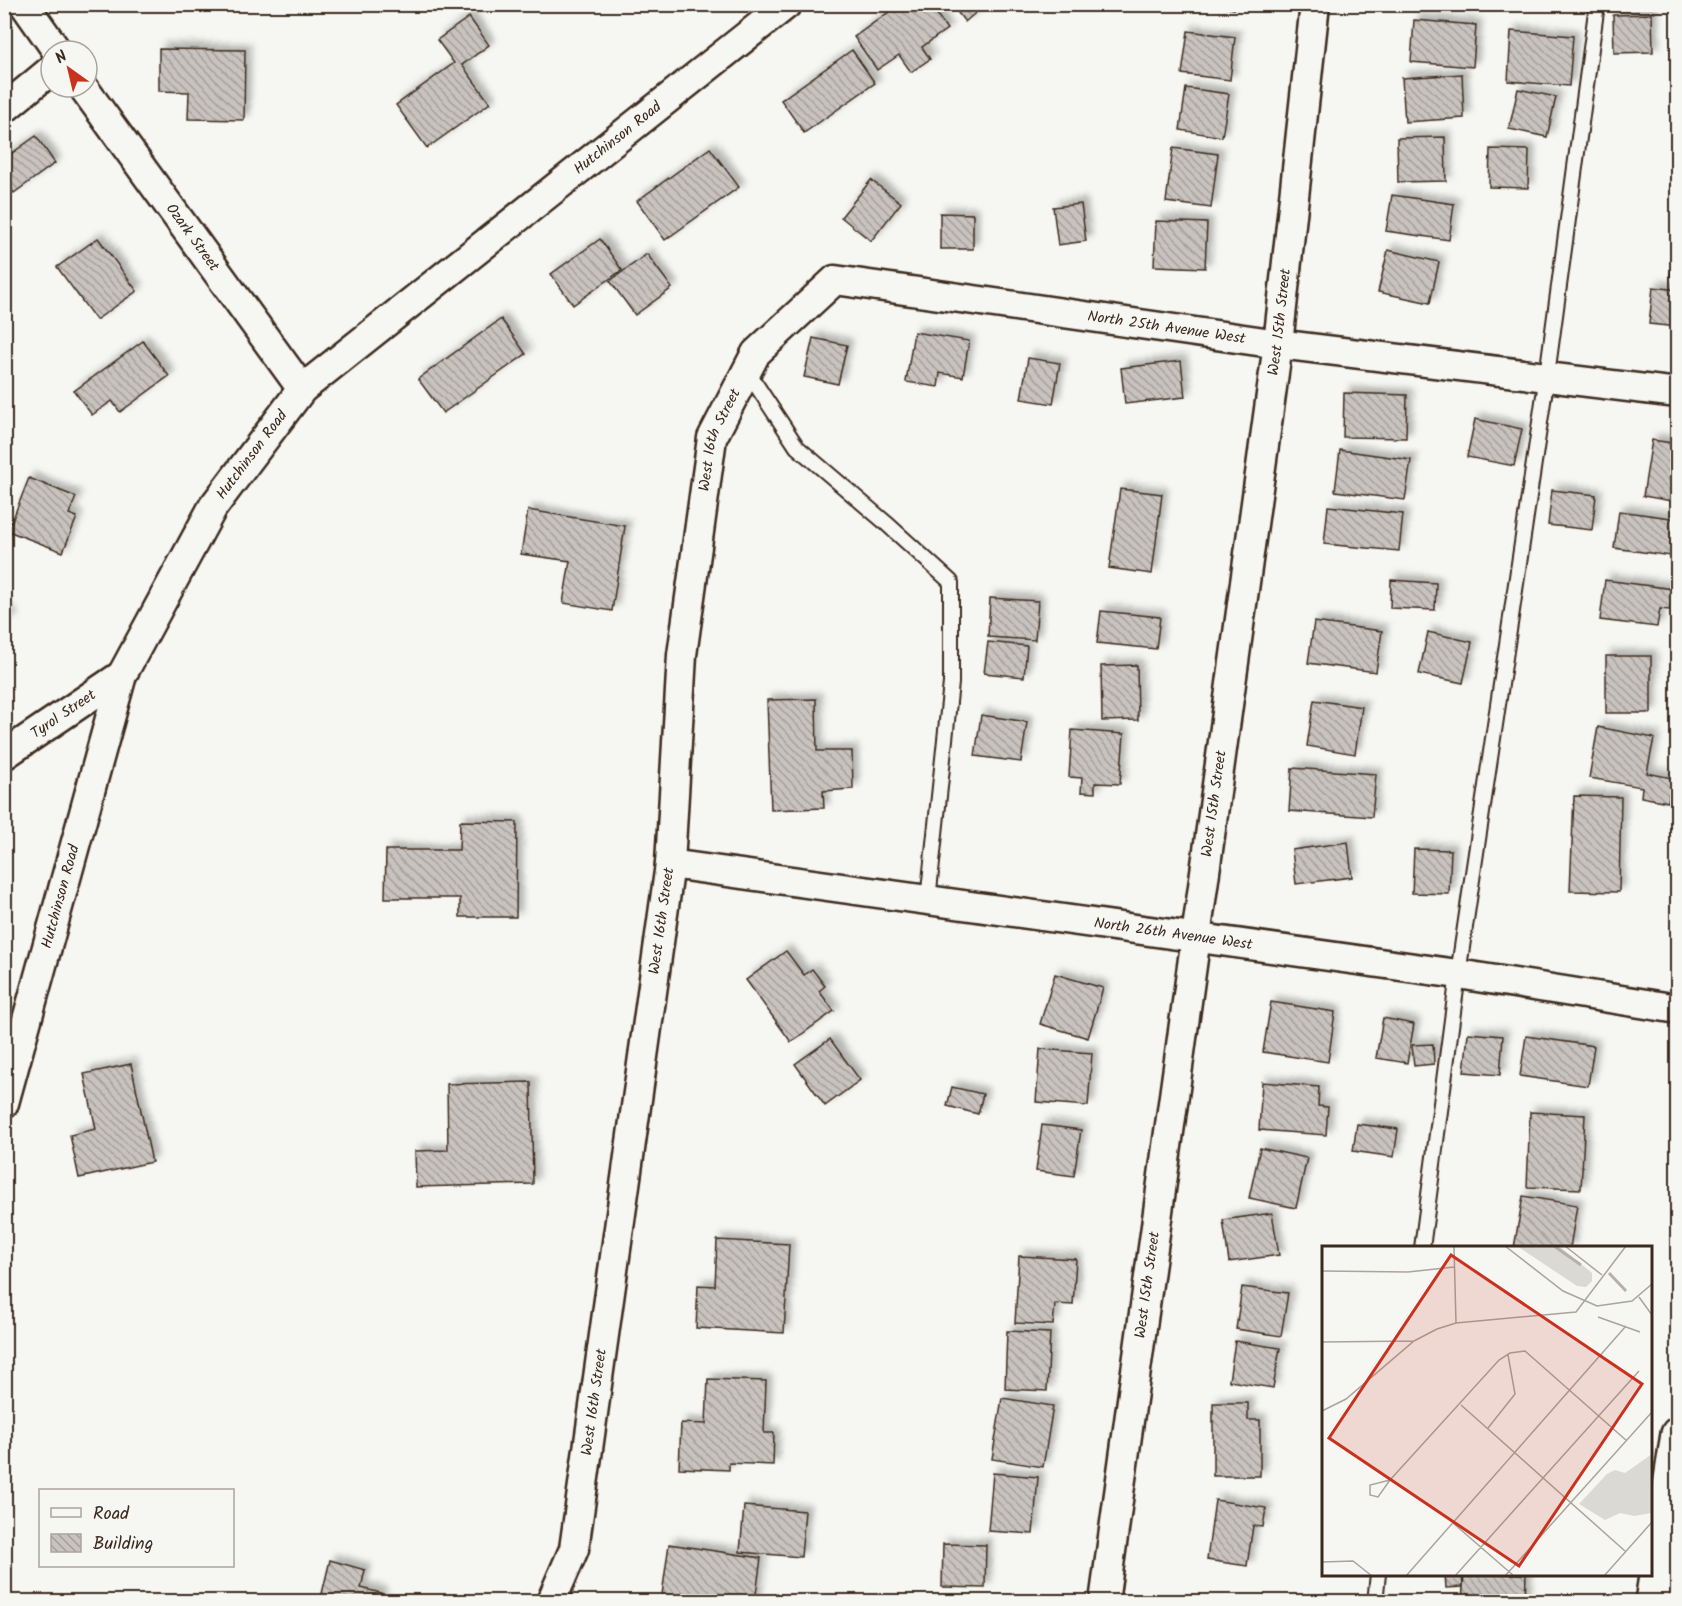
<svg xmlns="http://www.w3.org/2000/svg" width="1682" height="1606" font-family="Kalam,sans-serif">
	<defs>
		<pattern id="building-back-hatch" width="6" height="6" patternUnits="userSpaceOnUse" patternTransform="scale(1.5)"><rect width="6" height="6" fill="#c8c3be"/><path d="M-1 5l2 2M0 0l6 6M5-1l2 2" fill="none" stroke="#a49f9a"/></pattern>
		<filter id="shadow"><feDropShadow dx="5.5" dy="-5.5" stdDeviation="3" flood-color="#0004"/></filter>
	</defs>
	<rect width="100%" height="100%" fill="#f6f6f2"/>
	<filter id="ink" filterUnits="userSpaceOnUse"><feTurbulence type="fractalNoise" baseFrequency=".0167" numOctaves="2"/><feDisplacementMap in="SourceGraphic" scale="12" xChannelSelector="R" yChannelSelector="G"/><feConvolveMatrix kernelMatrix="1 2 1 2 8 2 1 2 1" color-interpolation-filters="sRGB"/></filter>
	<g filter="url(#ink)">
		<!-- building -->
		<g fill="url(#building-back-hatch)" stroke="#3b2a1e" stroke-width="1.5" filter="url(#shadow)">
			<path d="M900,4H930L947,29L922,47L930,59L911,72L899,55L877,70L854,37Z"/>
			<path d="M951,4H976L980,9L965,22Z"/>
			<path d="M978,4H992L983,11Z"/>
			<path d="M1212,4H1234V9Z"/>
			<path d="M1652,14L1653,52L1614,53L1613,15Z"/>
			<path d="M469,17L489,45L462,65L490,103L427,148L396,105L454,63L437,40Z"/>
			<path d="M1414,20L1476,25L1473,67L1411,62Z"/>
			<path d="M1188,31L1235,37L1230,80L1182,74Z"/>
			<path d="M1511,31L1573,36L1569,86L1508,81Z"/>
			<path d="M159,49L245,50L244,120L188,119L189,92L159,91Z"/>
			<path d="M852,50L875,83L804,133L781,100Z"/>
			<path d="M1462,74L1464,118L1405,122L1402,78Z"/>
			<path d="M1186,88L1229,94L1222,137L1180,130Z"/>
			<path d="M1518,89L1556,97L1547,137L1509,129Z"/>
			<path d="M36,136L55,163L14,193L4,180V159Z"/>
			<path d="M1445,137L1446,181L1398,182L1397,138Z"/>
			<path d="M710,148L739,187L665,240L637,201Z"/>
			<path d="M1173,148L1218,154L1211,208L1166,202Z"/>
			<path d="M1490,149L1529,150L1528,188L1489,187Z"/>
			<path d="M1677,149H1678V190L1670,189Z"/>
			<path d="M871,180L901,203L871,241L841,217Z"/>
			<path d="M1392,195L1454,204L1449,240L1386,231Z"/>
			<path d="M1081,204L1086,241L1058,245L1053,207Z"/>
			<path d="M940,213L973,214V249H940Z"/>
			<path d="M1156,221L1207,223L1205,268L1154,266Z"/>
			<path d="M1678,232V277L1670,276Z"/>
			<path d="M98,238L137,291L96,320L57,267Z"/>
			<path d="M600,239L622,270L573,305L551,274Z"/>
			<path d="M1388,250L1439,262L1430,303L1378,292Z"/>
			<path d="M647,254L672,288L635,315L610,281Z"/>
			<path d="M1653,287L1678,290V327L1649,324Z"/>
			<path d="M501,319L526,354L443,413L418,379Z"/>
			<path d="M914,332L969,341L963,377L940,373L938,387L906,382Z"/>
			<path d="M813,338L847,345L838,384L804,377Z"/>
			<path d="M143,341L169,376L120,412L112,401L92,415L74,391Z"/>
			<path d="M1028,358L1060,363L1053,404L1021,399Z"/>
			<path d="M1181,361L1185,397L1125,404L1121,368Z"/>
			<path d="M1344,393L1407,395L1406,438L1343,437Z"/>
			<path d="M1475,419L1522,429L1514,466L1467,457Z"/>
			<path d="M1652,440L1678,444V502L1643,496Z"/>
			<path d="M1340,450L1411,460L1405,500L1335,491Z"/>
			<path d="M29,478L76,497L69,514L77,517L63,552L8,531Z"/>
			<path d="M1120,489L1162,494L1152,574L1109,568Z"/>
			<path d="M1552,490L1596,495L1592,530L1548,525Z"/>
			<path d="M1328,506L1403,514L1399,551L1324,544Z"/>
			<path d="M528,510L625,526L612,611L563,603L570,561L521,554Z"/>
			<path d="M1619,511L1678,519V557L1614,548Z"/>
			<path d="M1391,580L1436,583L1435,610L1390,608Z"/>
			<path d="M1605,580L1673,589L1670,610L1660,609L1657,627L1600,620Z"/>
			<path d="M990,598L1038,601L1035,640L988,637Z"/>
			<path d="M4,609L12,619L4,624Z"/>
			<path d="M1101,611L1160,617L1156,649L1097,643Z"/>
			<path d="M1314,622L1382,631L1376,672L1308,663Z"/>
			<path d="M1428,632L1472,642L1463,683L1419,674Z"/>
			<path d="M988,642L1027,646L1024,677L984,673Z"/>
			<rect x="1606" y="656" width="45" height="57"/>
			<path d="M1137,665L1138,720L1102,721L1101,666Z"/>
			<path d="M816,699L817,751H852L853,789L823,791L824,808L771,810L767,700Z"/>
			<path d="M1314,700L1362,707L1355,754L1307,746Z"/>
			<path d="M981,715L1027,722L1021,762L975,756Z"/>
			<path d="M1598,727L1654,738L1647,773L1672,778L1668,802L1641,797L1642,787L1589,778Z"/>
			<path d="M1072,730L1124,734L1120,784L1095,783V793L1081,792L1082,778L1069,777Z"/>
			<path d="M1292,768L1376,774L1372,817L1289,811Z"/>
			<path d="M1574,796L1621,797L1619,892L1570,891Z"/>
			<path d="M460,821L517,822L516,917H460V898H385L386,850H459Z"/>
			<path d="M1348,842L1352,877L1296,884L1292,850Z"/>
			<path d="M1414,849L1451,850L1449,894L1412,893Z"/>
			<path d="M786,951L804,975L812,969L825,986L819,991L834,1011L791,1042L746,980Z"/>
			<path d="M1055,974L1103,988L1088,1038L1040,1024Z"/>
			<path d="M1271,1002L1335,1012L1328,1062L1263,1052Z"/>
			<path d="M1383,1018L1414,1024L1407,1063L1376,1058Z"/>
			<path d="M1468,1033L1503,1036L1500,1075L1464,1072Z"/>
			<path d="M1526,1036L1594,1046L1588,1086L1520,1076Z"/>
			<path d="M830,1039L860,1080L825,1106L795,1064Z"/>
			<path d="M1433,1044L1434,1064L1414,1066L1412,1045Z"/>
			<path d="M1040,1049L1092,1053L1088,1106L1036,1102Z"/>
			<path d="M131,1064L152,1162L79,1178L70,1135L96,1129L84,1074Z"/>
			<path d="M531,1082L533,1184L416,1187L415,1151L448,1150L447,1084Z"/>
			<path d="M1262,1082L1319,1087L1318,1106L1328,1107L1326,1135L1259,1130Z"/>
			<path d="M952,1087L983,1094L978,1114L947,1106Z"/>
			<path d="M1530,1112L1585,1115L1581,1189L1527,1187Z"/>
			<path d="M1357,1124L1398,1129L1394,1157L1353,1151Z"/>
			<path d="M1042,1125L1081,1130L1074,1176L1036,1171Z"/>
			<path d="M1260,1148L1307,1158L1296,1208L1249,1198Z"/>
			<path d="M1523,1196L1577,1205L1570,1248H1514Z"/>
			<path d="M1272,1213L1279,1255L1229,1262L1223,1220Z"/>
			<path d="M717,1240L789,1244L784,1333L696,1328L698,1285L715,1286Z"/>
			<path d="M1019,1256L1076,1259L1073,1305L1055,1304L1053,1325L1015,1323Z"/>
			<path d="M1242,1287L1288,1293L1281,1336L1236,1329Z"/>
			<path d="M1007,1331L1050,1333L1047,1391L1005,1389Z"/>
			<path d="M1235,1341L1280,1348L1273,1388L1229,1381Z"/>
			<path d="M708,1379L766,1381L764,1433H774L773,1465L729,1463V1470L679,1468L681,1423L706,1424Z"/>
			<path d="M1002,1398L1053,1406L1043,1467L992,1459Z"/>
			<path d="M1213,1403H1248V1420H1260V1476H1213Z"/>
			<path d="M993,1473L1038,1477L1033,1534L988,1531Z"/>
			<path d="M1215,1500L1266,1508L1263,1527L1253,1526L1247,1566L1207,1560Z"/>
			<path d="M744,1506L805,1511L801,1557L740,1552Z"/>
			<path d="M669,1544L761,1558L755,1602H661Z"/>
			<path d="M943,1544L986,1545L985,1588L942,1587Z"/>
			<path d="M330,1560L365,1570L361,1588L381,1593L379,1602H320Z"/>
			<path d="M1445,1574H1462L1463,1587L1446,1588Z"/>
			<path d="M1464,1574H1526L1525,1602L1462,1601Z"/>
		</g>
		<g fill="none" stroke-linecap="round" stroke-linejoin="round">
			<defs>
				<g id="service">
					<path d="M747,371L797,447L886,523L951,582V683L928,900"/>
					<path d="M1422,1248L1458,974L1547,375L1597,4"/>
					<path d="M1375,1602L1378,1574"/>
				</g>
				<g id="minor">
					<path d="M24,4L57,51"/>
					<path id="s1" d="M83,87L302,389"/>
					<path d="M4,109L51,70"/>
					<path id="s2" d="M4,755L122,675"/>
					<path id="s3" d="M670,864L1458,974L1678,1009"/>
					<path id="s4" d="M4,1103L122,675L213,507L302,389L787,4"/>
					<path id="s5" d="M551,1602L574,1549L670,864L682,655L712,438L756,353L835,280L1278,344L1678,393"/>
					<path id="s6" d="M1104,1602L1278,344L1315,4"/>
				</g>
				<path id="tertiary" d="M1652,1602L1678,1434"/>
			</defs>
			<!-- service casing -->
			<use href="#service" stroke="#3b2a1e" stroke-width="18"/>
			<!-- minor casing -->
			<use href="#minor" stroke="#3b2a1e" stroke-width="33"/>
			<!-- tertiary casing -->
			<use href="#tertiary" stroke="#3b2a1e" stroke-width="38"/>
			<!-- service -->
			<use href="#service" stroke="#f6f6f2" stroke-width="14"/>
			<!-- minor -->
			<use href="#minor" stroke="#f6f6f2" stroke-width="28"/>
			<!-- tertiary -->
			<use href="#tertiary" stroke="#f6f6f2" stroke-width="33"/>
		</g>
	</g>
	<g text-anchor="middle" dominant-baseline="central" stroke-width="6" stroke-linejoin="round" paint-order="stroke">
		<!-- street labels -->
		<g font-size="15" fill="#3b2a1e" stroke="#f6f6f2">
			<text stroke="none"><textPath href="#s4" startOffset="1186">Hutchinson Road</textPath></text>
			<text stroke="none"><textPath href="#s1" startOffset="186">Ozark Street</textPath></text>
			<text stroke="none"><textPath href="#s6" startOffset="1292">West 15th Street</textPath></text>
			<text stroke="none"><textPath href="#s5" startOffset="1716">North 25th Avenue West</textPath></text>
			<text stroke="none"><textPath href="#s5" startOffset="1178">West 16th Street</textPath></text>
			<text stroke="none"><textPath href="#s4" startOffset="700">Hutchinson Road</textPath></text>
			<text stroke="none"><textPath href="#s2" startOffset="72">Tyrol Street</textPath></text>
			<text stroke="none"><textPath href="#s6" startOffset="806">West 15th Street</textPath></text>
			<text stroke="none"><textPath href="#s4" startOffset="214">Hutchinson Road</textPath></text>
			<text stroke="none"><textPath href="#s5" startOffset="692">West 16th Street</textPath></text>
			<text stroke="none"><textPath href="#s3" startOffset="508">North 26th Avenue West</textPath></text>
			<text stroke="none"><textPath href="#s6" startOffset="320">West 15th Street</textPath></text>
			<text stroke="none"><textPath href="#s5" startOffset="206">West 16th Street</textPath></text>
		</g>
	</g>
	<!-- overview -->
	<g transform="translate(1322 1246)">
		<rect width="330" height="330" fill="#f6f6f2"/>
		<path d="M195,0H237L270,27V35L264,41L255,40ZM330,208V267L312,270L298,267L283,274L257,258L285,228L293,224L303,227Z" fill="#dad9d3"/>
		<path fill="none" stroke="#b6b0a9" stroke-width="3" d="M232,0L259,19M287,27L304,45"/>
		<path fill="none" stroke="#aba49d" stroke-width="1.5" d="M132,0L134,77M183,0L241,45L275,60L310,55L330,38M243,0L280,29M0,25L86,26L132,21M317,51L330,69M276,71L318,86M0,96L92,95M139,159L303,305M0,165L24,153L92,95L115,83L134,77L254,66L304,0M166,182L193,148L186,109M68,234L177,114L188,107L203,105L305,195M68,234L56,251L48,249V239ZM131,277L192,330M0,316L31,315L50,330M84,330L304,80M133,330L317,125M183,330L330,166M282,330L330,276"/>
		<path fill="#c8321e" fill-opacity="0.15" stroke="#c8321e" stroke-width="3" d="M129,9L320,138L197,320L7,192Z"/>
		<rect width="330" height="330" fill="none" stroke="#3b2a1e" stroke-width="3"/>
	</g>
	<!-- margin -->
	<rect width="1682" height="1606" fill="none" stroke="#f6f6f2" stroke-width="24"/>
	<rect x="12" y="12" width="1658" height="1582" fill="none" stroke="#3b2a1e" stroke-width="2" filter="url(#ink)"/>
	<!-- legend -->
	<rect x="39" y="1489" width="195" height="78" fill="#f6f6f2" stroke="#aba49d" stroke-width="1.5"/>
	<rect x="51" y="1508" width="30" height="9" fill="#f6f6f2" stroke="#aba49d" stroke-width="1.5"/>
	<text x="93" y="1519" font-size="18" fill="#3b2a1e">Road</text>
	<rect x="51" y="1534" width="30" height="18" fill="url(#building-back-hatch)" stroke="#aba49d" stroke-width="1.5"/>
	<text x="93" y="1549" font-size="18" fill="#3b2a1e">Building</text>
	<!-- north arrow -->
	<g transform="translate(69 69) rotate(326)"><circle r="28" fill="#f6f6f2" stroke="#aba49d" stroke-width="1.5"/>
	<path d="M0-4.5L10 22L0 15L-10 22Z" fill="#c8321e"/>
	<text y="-9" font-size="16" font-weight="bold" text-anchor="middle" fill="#3b2a1e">N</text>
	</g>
</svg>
